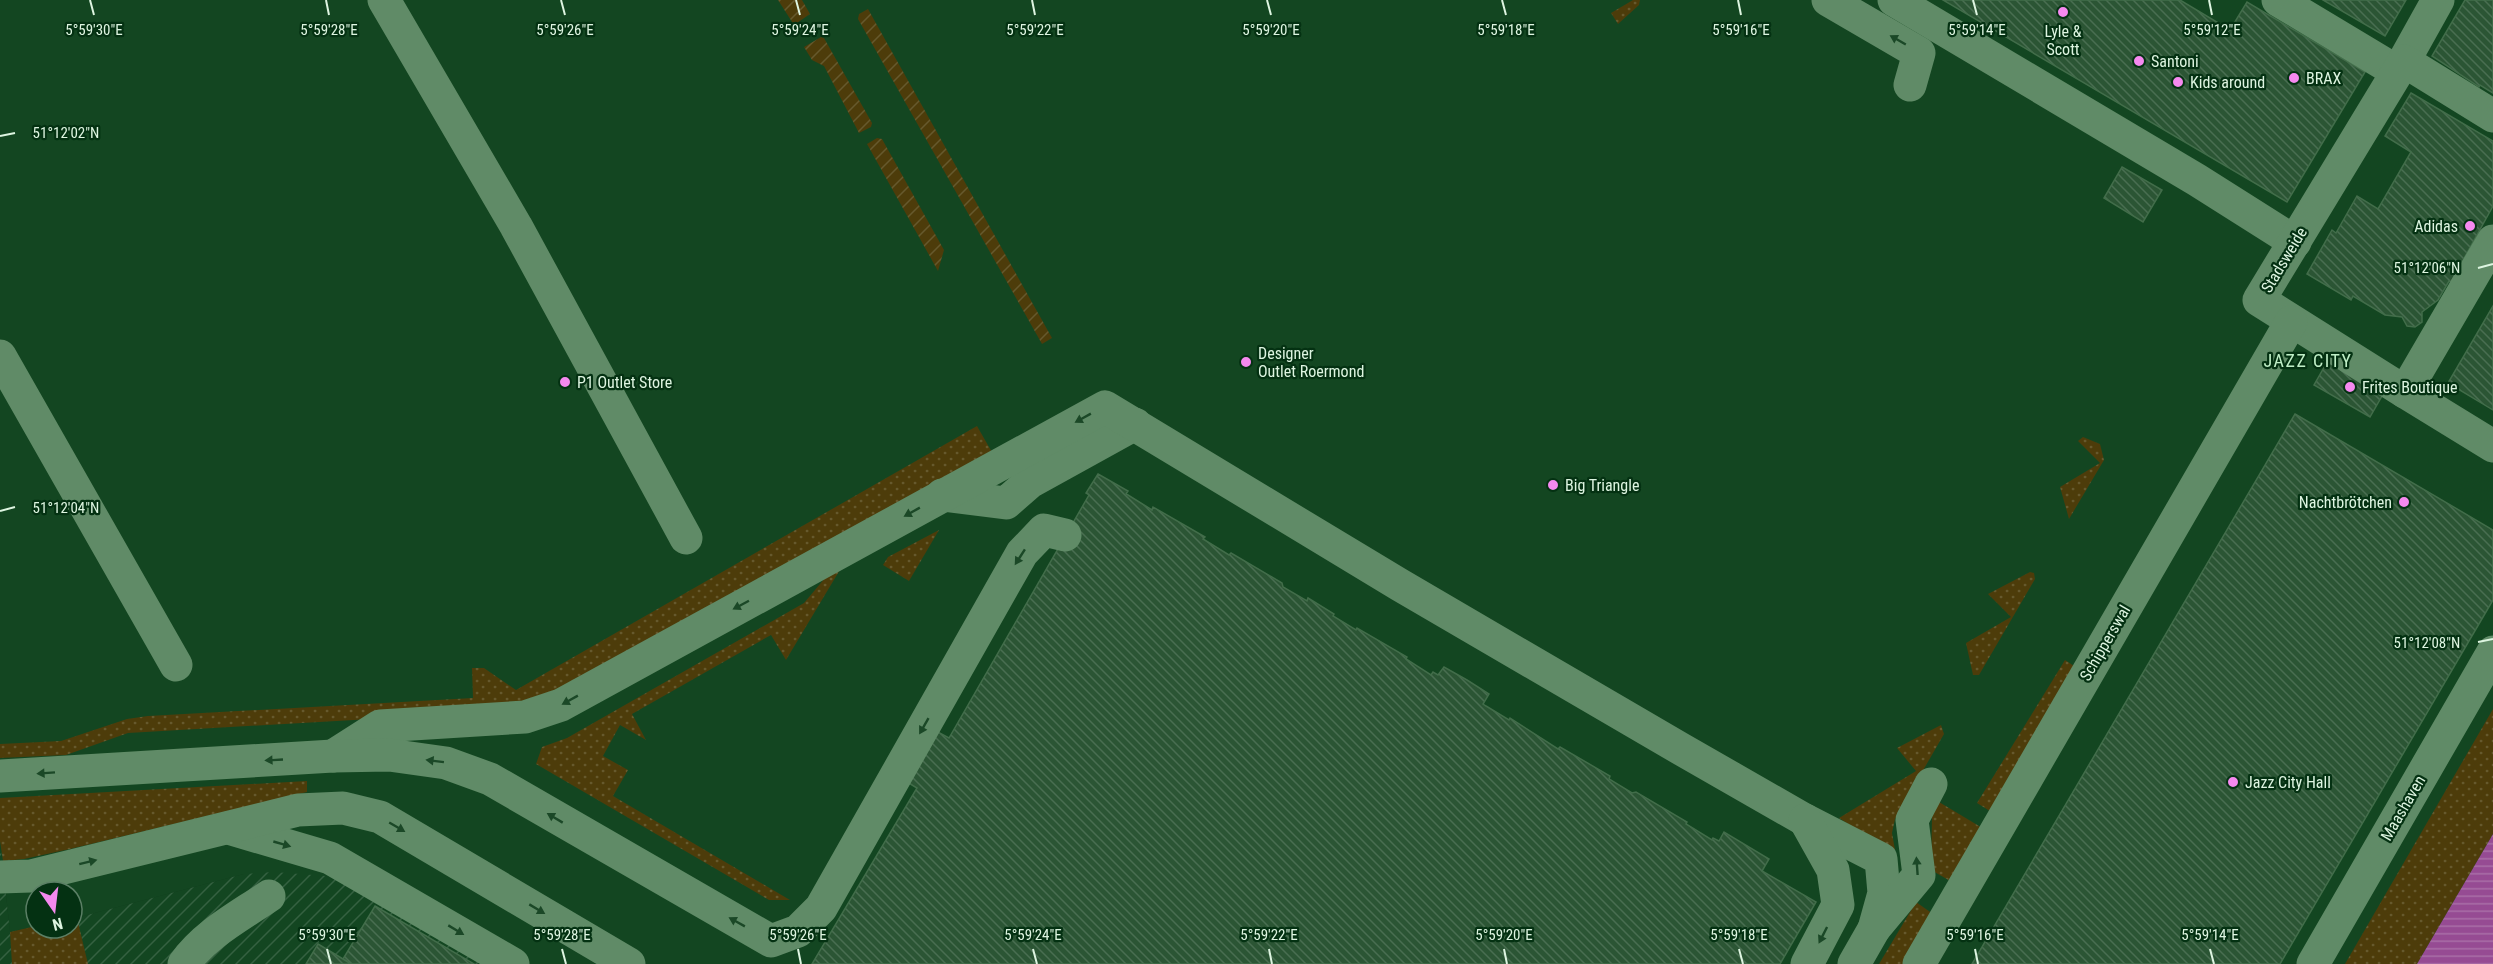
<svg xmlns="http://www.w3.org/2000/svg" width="2493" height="964" font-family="'Roboto Condensed',sans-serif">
	<defs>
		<pattern id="industrial-furrows" width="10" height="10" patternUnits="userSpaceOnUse" patternTransform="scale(1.5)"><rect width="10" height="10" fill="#134621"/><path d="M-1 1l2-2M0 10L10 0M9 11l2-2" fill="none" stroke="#356141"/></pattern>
		<pattern id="grass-dots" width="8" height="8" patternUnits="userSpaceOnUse" patternTransform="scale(1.5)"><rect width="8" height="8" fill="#4d3c0a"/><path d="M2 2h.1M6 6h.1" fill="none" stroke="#66592d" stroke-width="1.8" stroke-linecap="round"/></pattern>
		<pattern id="garden-furrows" width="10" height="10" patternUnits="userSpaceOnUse" patternTransform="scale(1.5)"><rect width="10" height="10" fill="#4d3c0a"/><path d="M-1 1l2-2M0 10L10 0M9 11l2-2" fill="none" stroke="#66592d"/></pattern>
		<pattern id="water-rules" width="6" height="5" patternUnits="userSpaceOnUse" patternTransform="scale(1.5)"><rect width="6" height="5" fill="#964b93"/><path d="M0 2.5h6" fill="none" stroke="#a96ea7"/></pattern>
		<pattern id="building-back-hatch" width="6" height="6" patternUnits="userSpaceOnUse" patternTransform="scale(1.5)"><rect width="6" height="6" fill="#2b5534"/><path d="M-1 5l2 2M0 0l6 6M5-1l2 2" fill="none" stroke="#496e51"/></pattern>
	</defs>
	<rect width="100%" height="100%" fill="#113c1c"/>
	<!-- built -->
	<path fill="#134621" d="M0,0H2493V723L2351,964H486L339,877L244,874L72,919V892H36V926L10,932L0,841Z"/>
	<!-- industrial -->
	<path fill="url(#industrial-furrows)" d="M0,841L10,932L36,926L72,928V919L244,874L274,872L339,877L486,964H0Z"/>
	<!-- grass -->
	<g fill="url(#grass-dots)">
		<path d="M1633,0H1640L1639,5L1618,24L1611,13Z"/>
		<path d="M977,426L993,454L526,710L128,733L66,755L0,758V744L61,741L127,719L148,716L473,698L472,668H484L516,690Z"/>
		<path d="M2083,437L2100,444L2104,460L2069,519L2060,487L2100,463L2078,441Z"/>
		<path d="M939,530L909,581L883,565L888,557Z"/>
		<path d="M836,565L841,568L786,660L771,635L632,714L646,740L620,725L603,756L628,770L613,796L790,900H769L536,764L542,747L567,738L804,603Z"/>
		<path d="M2030,572L2034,573L2035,579L1979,675H1973L1966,643L2011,617L1988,594Z"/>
		<path d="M2065,660L2074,666L1993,813L1977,803Z"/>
		<path d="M2493,709V834L2417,964H2345Z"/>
		<path d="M1941,725L1944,734L1895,819L1892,833L1895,850L1892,852L1839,818L1916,771L1897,748Z"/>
		<path d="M307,781V792L70,849L24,859L3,861L0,841V798Z"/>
		<path d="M1939,802L1984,829L1952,882L1931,870L1932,816Z"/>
		<path d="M1916,902L1933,914L1904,964H1879Z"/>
		<path d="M77,918L88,964H12L10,932L36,926L72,928V919Z"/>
	</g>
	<!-- garden -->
	<g fill="url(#garden-furrows)">
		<path d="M778,0H802L810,14L794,25Z"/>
		<path d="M868,9L1052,338L1042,344L858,19L859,14Z"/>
		<path d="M821,37L824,38L872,123L871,127L859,133L824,66L812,60L804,47Z"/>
		<path d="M877,138L882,139L944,250L938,271L867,144Z"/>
	</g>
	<!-- water -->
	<path fill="url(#water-rules)" d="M2493,834V964H2417Z"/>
	<!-- building -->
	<g fill="url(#building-back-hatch)" stroke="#426d4a" stroke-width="1.5">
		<path d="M1943,0H2180L2230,30L2247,2L2365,72L2287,202Z"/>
		<path d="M2323,0H2406L2385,36Z"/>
		<path d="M2465,0H2493V93L2480,85L2479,87L2432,56Z"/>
		<path d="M2411,93L2493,141V206L2451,282L2449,281L2438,300L2422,312V322L2415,327L2407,326L2402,317L2385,315L2353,296L2351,300L2307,274L2332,230L2336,233L2357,196L2378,209L2411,152L2385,136Z"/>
		<path d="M2122,167L2162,190L2143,222L2104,198Z"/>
		<path d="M2493,306V410L2448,383Z"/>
		<path d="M2330,357L2386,389L2370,417L2314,385Z"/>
		<path d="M2295,414L2493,530V600L2280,964H1972Z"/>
		<path d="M1098,474L1128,491L1126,494L1128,495L1152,510L1153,507L1205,537L1203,539L1229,555L1231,553L1282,583L1283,587L1307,601L1308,598L1334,614L1333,616L1356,630L1357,628L1407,657L1406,659L1431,675L1433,672L1438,675L1444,667L1467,680L1489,694L1483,704L1486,706L1509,720L1510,718L1558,749L1560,747L1610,776L1609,779L1632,793L1636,792L1687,822L1686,824L1712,840L1713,838L1719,841L1724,832L1769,859L1762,871L1816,902L1780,964H812L917,788L907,782L936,731L949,738L1089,495L1086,493Z"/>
		<path d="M375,906L474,964H351L343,959Z"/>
		<path d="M318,944L343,959L351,964H306Z"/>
	</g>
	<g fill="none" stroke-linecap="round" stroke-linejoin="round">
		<!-- minor -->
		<g stroke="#608b67" stroke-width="33">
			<path d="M384,0L516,226L686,538"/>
			<path d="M1828,0L1919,53L1910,85"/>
			<path d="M1894,0L2197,180L2295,242"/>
			<path d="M2278,0L2396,71"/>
			<path d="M2404,61L2438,0"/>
			<path d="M2493,116L2404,61L2259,300L2405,392L2493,241"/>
			<path d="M0,356L176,665"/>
			<path d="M2405,392L2493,446"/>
			<path d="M942,495L1006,503L1030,482L1135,424"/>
			<path d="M333,756L380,726L525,717L561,705L1105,407L1400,585L1681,749L1805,820L1881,859L1884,893L1874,929"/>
			<path d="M0,776L333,756L389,755L446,763L490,779L771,941L798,931L821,908L1022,553L1044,530L1065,535"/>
			<path d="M1805,820L1833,870L1838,905L1807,964"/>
			<path d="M228,828L330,858L513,964"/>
			<path d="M0,877L31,876L298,810L343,808L380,817L629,964"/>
			<path d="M184,964C205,934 240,916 269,896"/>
			<path d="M1854,964L1874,929L1919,875L1912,820L1931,784"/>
			<path d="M1919,964L2291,322"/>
			<path d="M2313,964L2493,652"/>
		</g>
	</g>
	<!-- one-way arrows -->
	<defs><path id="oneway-solid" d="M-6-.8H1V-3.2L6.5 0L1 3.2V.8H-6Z" transform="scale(1.5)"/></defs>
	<g fill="#1b4827">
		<use href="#oneway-solid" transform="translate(1898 40) rotate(-150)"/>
		<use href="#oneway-solid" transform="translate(1083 418) rotate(151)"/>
		<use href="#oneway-solid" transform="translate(912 512) rotate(151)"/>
		<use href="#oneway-solid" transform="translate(1020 557) rotate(123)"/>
		<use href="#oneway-solid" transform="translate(741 605) rotate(152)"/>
		<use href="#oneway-solid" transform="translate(570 700) rotate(151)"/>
		<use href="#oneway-solid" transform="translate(924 726) rotate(120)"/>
		<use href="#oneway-solid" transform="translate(274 760) rotate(177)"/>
		<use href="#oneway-solid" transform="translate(435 761) rotate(-173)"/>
		<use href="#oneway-solid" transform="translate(46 773) rotate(176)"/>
		<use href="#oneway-solid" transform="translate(555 818) rotate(-149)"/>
		<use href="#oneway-solid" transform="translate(397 827) rotate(30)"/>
		<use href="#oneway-solid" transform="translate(282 844) rotate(16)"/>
		<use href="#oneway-solid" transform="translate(88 862) rotate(-14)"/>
		<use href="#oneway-solid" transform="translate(1917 866) rotate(-94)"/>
		<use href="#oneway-solid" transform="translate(537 909) rotate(31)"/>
		<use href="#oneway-solid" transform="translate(737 922) rotate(-151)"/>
		<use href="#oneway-solid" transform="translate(456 930) rotate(31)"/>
		<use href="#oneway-solid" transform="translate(1823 935) rotate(117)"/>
	</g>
	<!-- ticks -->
	<path fill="none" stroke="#def5e1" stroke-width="2" d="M90,0L94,15M326,0L329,15M561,0L565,15M796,0L800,15M1032,0L1035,15M1267,0L1271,15M1502,0L1506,15M1738,0L1741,15M1973,0L1977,15M2209,0L2212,15M0,136L15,133M2478,268L2493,264M0,511L15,507M2478,642L2493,639M327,949L331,964M562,949L566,964M798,949L801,964M1033,949L1037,964M1269,949L1272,964M1504,949L1507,964M1739,949L1743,964M1975,949L1978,964M2210,949L2214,964"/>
	<!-- markers -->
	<g fill="#f589ef" stroke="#043112" stroke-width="2">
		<circle cx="2063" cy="12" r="6"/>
		<circle cx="2139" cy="61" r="6"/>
		<circle cx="2294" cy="78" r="6"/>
		<circle cx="2178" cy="82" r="6"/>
		<circle cx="2470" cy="226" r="6"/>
		<circle cx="1246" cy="362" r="6"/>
		<circle cx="565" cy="382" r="6"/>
		<circle cx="2350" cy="387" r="6"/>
		<circle cx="1553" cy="485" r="6"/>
		<circle cx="2404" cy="502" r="6"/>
		<circle cx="2233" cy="782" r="6"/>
	</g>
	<g text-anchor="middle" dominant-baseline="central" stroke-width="4.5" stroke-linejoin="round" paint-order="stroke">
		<!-- poi labels -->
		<g font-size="16" fill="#def5e1" stroke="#043112" text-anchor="start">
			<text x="2063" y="31" text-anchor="middle">Lyle &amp;<tspan x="2063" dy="18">Scott</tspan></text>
			<text x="2151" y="61">Santoni</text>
			<text x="2306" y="78">BRAX</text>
			<text x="2190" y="82">Kids around</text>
			<text x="2458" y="226" text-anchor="end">Adidas</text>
			<text x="1258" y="353">Designer<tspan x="1258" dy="18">Outlet Roermond</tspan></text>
			<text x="577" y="382">P1 Outlet Store</text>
			<text x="2362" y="387">Frites Boutique</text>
			<text x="1565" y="485">Big Triangle</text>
			<text x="2392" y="502" text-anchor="end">Nachtbrötchen</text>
			<text x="2245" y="782">Jazz City Hall</text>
		</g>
		<!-- street labels -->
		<g font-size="16" fill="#def5e1" stroke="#043112">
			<text transform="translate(2284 260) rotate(-59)">Stadsweide</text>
			<text transform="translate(2105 643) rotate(-60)">Schipperswal</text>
			<text transform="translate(2403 808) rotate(-60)">Maashaven</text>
		</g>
		<!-- neighbourhood labels -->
		<g font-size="18" letter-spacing="1.5" fill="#c0efc7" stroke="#043112">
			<text x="2308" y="360">JAZZ CITY</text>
		</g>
	</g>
	<g font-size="15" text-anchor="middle" fill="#def5e1" stroke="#043112" stroke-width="4.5" stroke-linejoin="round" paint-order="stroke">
		<text x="565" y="35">5°59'26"E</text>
		<text x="1741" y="35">5°59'16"E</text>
		<text x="2212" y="35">5°59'12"E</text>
		<text x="94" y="35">5°59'30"E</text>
		<text x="329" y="35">5°59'28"E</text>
		<text x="800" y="35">5°59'24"E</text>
		<text x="1035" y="35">5°59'22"E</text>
		<text x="1271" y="35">5°59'20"E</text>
		<text x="1506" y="35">5°59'18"E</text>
		<text x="1977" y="35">5°59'14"E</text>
		<text x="66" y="138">51°12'02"N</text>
		<text x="2427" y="273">51°12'06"N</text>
		<text x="66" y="513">51°12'04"N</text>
		<text x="2427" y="648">51°12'08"N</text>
		<text x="327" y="940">5°59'30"E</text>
		<text x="562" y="940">5°59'28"E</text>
		<text x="798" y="940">5°59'26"E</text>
		<text x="1033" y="940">5°59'24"E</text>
		<text x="1269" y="940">5°59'22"E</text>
		<text x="1504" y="940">5°59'20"E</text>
		<text x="1739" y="940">5°59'18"E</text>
		<text x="1975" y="940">5°59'16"E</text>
		<text x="2210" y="940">5°59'14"E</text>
	</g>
	<!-- north arrow -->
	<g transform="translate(54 910) rotate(166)"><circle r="28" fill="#043112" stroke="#5b7f65" stroke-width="1.5"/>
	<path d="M0-4.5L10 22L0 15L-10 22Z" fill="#f589ef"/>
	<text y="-9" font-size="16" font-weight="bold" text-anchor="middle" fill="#def5e1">N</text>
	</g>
</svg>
